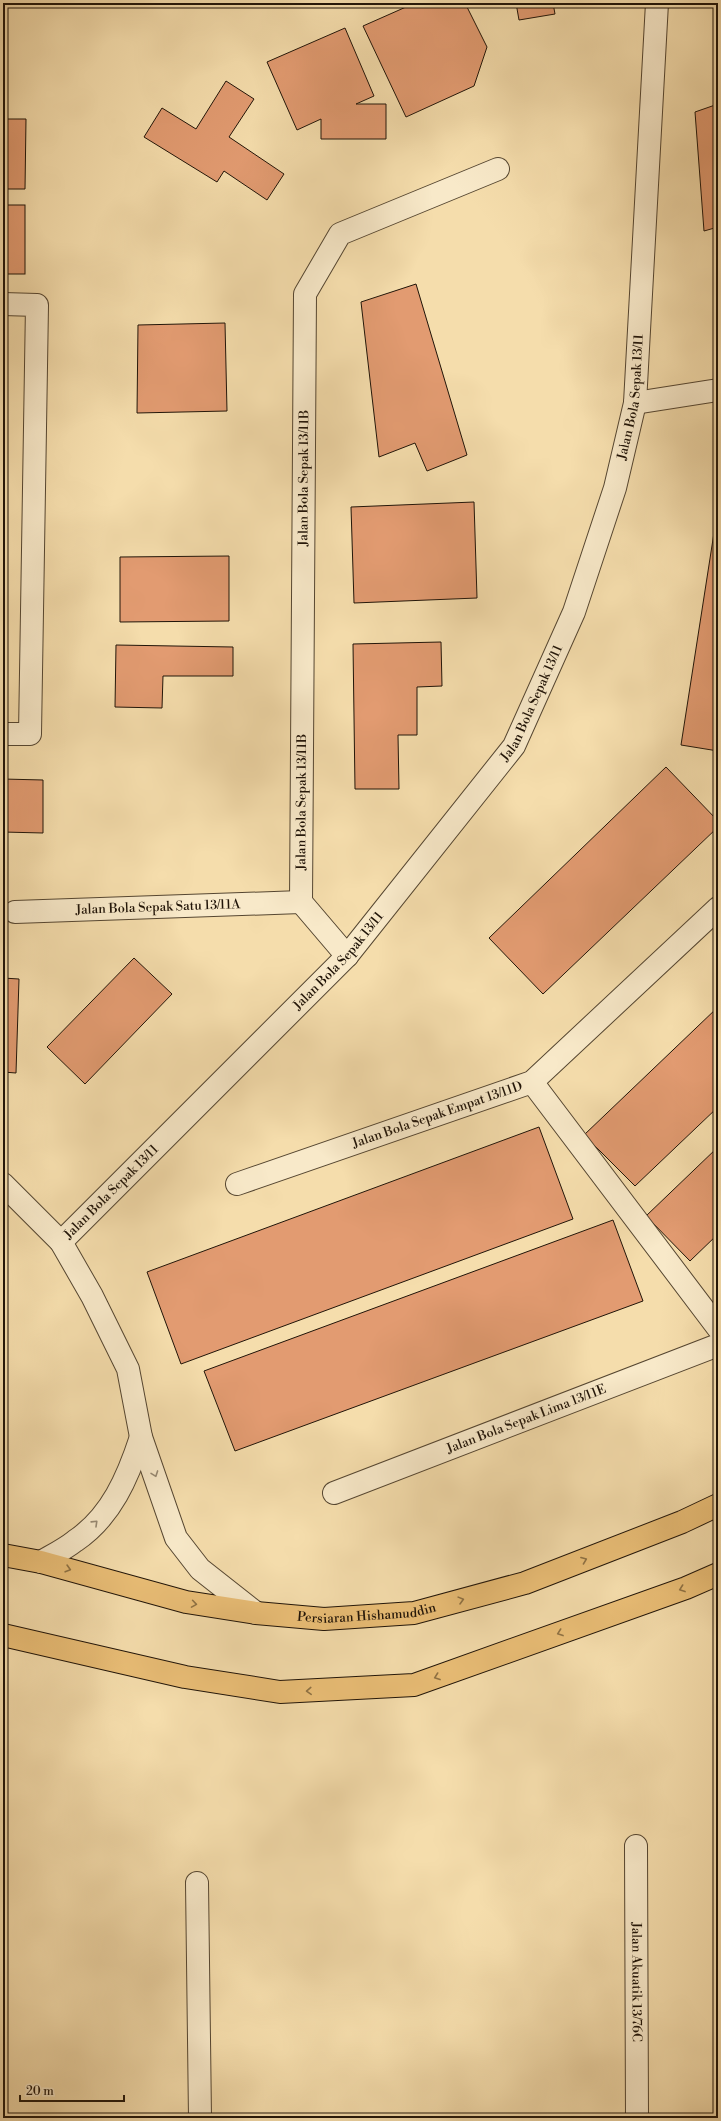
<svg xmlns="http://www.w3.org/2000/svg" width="721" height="2121" font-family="'Libre Bodoni',serif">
	<rect width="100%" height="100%" fill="#f5ddac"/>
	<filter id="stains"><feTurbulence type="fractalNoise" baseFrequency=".005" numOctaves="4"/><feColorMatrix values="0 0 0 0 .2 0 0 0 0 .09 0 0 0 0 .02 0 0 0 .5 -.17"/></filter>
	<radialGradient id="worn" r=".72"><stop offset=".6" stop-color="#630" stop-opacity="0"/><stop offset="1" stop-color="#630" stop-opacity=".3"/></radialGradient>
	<!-- building -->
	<g fill="#e29b71" stroke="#201408">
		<path d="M415,3H465L487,47L474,86L406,117L363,26Z"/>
		<path d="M516,3H553L555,14L519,20Z"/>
		<path d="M345,28L374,96L356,104H386V139H321V119L297,130L267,62Z"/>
		<path d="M226,81L254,99L229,137L284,174L267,200L224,171L217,182L144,137L162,108L196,129Z"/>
		<path d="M718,104V227L704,231L695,112Z"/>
		<path d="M3,119H26L25,189H3Z"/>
		<rect x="3" y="205" width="22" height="69"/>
		<path d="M416,284L467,455L427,471L415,443L379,457L361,302Z"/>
		<path d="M225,323L227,411L137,413L138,325Z"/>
		<path d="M474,502L477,598L354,603L351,507Z"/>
		<path d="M718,507V751L681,745Z"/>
		<path d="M229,556V621L120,622V557Z"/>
		<path d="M441,642L442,686L417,687V735H398L399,789H355L353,644Z"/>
		<path d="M116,645L233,647V676H163L162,708L115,707Z"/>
		<path d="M666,767L718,821V827L543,994L489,938Z"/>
		<path d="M3,779L43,780V833L3,832Z"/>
		<path d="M134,958L172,994L85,1084L47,1047Z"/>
		<path d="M3,978L19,979L16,1073L3,1072Z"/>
		<path d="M718,1007V1107L635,1186L584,1135Z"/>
		<path d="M539,1127L573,1219L181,1364L147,1272Z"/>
		<path d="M718,1147V1234L690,1261L646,1216Z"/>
		<path d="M613,1220L643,1301L235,1451L204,1371Z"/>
	</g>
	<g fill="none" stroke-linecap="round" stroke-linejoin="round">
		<defs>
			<g id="minor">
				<path d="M3,304L37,305L30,734H3"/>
				<path d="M635,403L718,390"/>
				<path id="s1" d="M301,902L305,294L340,234L498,169"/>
				<path d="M301,902L347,956"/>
				<path id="s2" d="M15,912L301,902"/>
				<path d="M532,1082L718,1328"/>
				<path d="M3,1184L61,1242L92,1296L128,1369L141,1437L176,1538L200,1569L256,1613"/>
				<path id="s3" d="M237,1184L532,1082L718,908"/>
				<path id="s4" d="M61,1242L347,956L514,746L574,612L615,488L635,403L657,3"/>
				<path id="s5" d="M334,1493L718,1345"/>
				<path d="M41,1562C53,1555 65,1549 75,1541C111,1517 128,1477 141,1437"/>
				<path id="s6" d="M636,1846L637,2118"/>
				<path d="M197,1883L200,2118"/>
			</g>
			<g id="major">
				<path id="s7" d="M3,1555L41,1562L186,1602L256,1613L324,1619L414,1613L525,1583L682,1522L718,1505"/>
				<path d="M3,1635L185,1677L280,1692L414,1685L686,1588L718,1574"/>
			</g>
		</defs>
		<!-- minor casing -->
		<use href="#minor" stroke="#554631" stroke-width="24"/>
		<!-- major casing -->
		<use href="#major" stroke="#201408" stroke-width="24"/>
		<!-- minor -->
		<use href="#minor" stroke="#f8e9c9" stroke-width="22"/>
		<!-- major -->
		<use href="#major" stroke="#eabe76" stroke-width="22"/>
	</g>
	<!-- one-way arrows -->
	<defs><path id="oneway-chevron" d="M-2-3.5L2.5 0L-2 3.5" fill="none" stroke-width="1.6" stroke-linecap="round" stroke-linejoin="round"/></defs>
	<g stroke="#978972">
		<use href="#oneway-chevron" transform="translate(155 1474) rotate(70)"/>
		<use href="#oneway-chevron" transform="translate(95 1523) rotate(-44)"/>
	</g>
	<g stroke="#8f7244">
		<use href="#oneway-chevron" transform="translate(584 1560) rotate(-21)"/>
		<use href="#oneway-chevron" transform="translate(68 1569) rotate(16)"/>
		<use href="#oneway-chevron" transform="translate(682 1589) rotate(160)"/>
		<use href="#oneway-chevron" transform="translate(461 1600) rotate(-15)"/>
		<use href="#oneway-chevron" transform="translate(194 1604) rotate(9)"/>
		<use href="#oneway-chevron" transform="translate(560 1633) rotate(160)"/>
		<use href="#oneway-chevron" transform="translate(437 1677) rotate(160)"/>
		<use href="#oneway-chevron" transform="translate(309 1691) rotate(177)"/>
	</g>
	<g text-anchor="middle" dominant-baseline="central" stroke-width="3" stroke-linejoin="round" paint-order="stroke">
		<!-- street labels -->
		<g font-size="13" fill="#201408" stroke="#f8e9c9">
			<text stroke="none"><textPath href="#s4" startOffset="1043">Jalan Bola Sepak 13/11</textPath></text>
			<text stroke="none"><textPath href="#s1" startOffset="424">Jalan Bola Sepak 13/11B</textPath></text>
			<text stroke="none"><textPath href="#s4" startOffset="719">Jalan Bola Sepak 13/11</textPath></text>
			<text stroke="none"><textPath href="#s1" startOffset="100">Jalan Bola Sepak 13/11B</textPath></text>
			<text stroke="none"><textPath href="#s2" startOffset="143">Jalan Bola Sepak Satu 13/11A</textPath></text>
			<text stroke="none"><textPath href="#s4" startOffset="395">Jalan Bola Sepak 13/11</textPath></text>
			<text stroke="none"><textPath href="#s3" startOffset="212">Jalan Bola Sepak Empat 13/11D</textPath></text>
			<text stroke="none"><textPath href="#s4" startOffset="71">Jalan Bola Sepak 13/11</textPath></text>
			<text stroke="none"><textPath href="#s5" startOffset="206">Jalan Bola Sepak Lima 13/11E</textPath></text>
			<text stroke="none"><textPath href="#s7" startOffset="371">Persiaran Hishamuddin</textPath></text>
			<text stroke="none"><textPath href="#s6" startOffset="136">Jalan Akuatik 13/76C</textPath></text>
		</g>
	</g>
	<!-- margin -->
	<rect width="721" height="2121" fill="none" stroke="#f5ddac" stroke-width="16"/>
	<rect x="4" y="4" width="713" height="2113" fill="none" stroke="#201408" stroke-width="2"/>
	<rect x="8" y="8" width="705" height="2105" fill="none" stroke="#201408"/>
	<!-- scale -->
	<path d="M20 2095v6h104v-6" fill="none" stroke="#201408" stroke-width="2"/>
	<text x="26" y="2095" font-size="12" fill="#201408" stroke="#f8e9c9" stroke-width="3" paint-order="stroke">20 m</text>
	<rect width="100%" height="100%" filter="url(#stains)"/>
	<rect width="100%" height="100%" fill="url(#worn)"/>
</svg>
